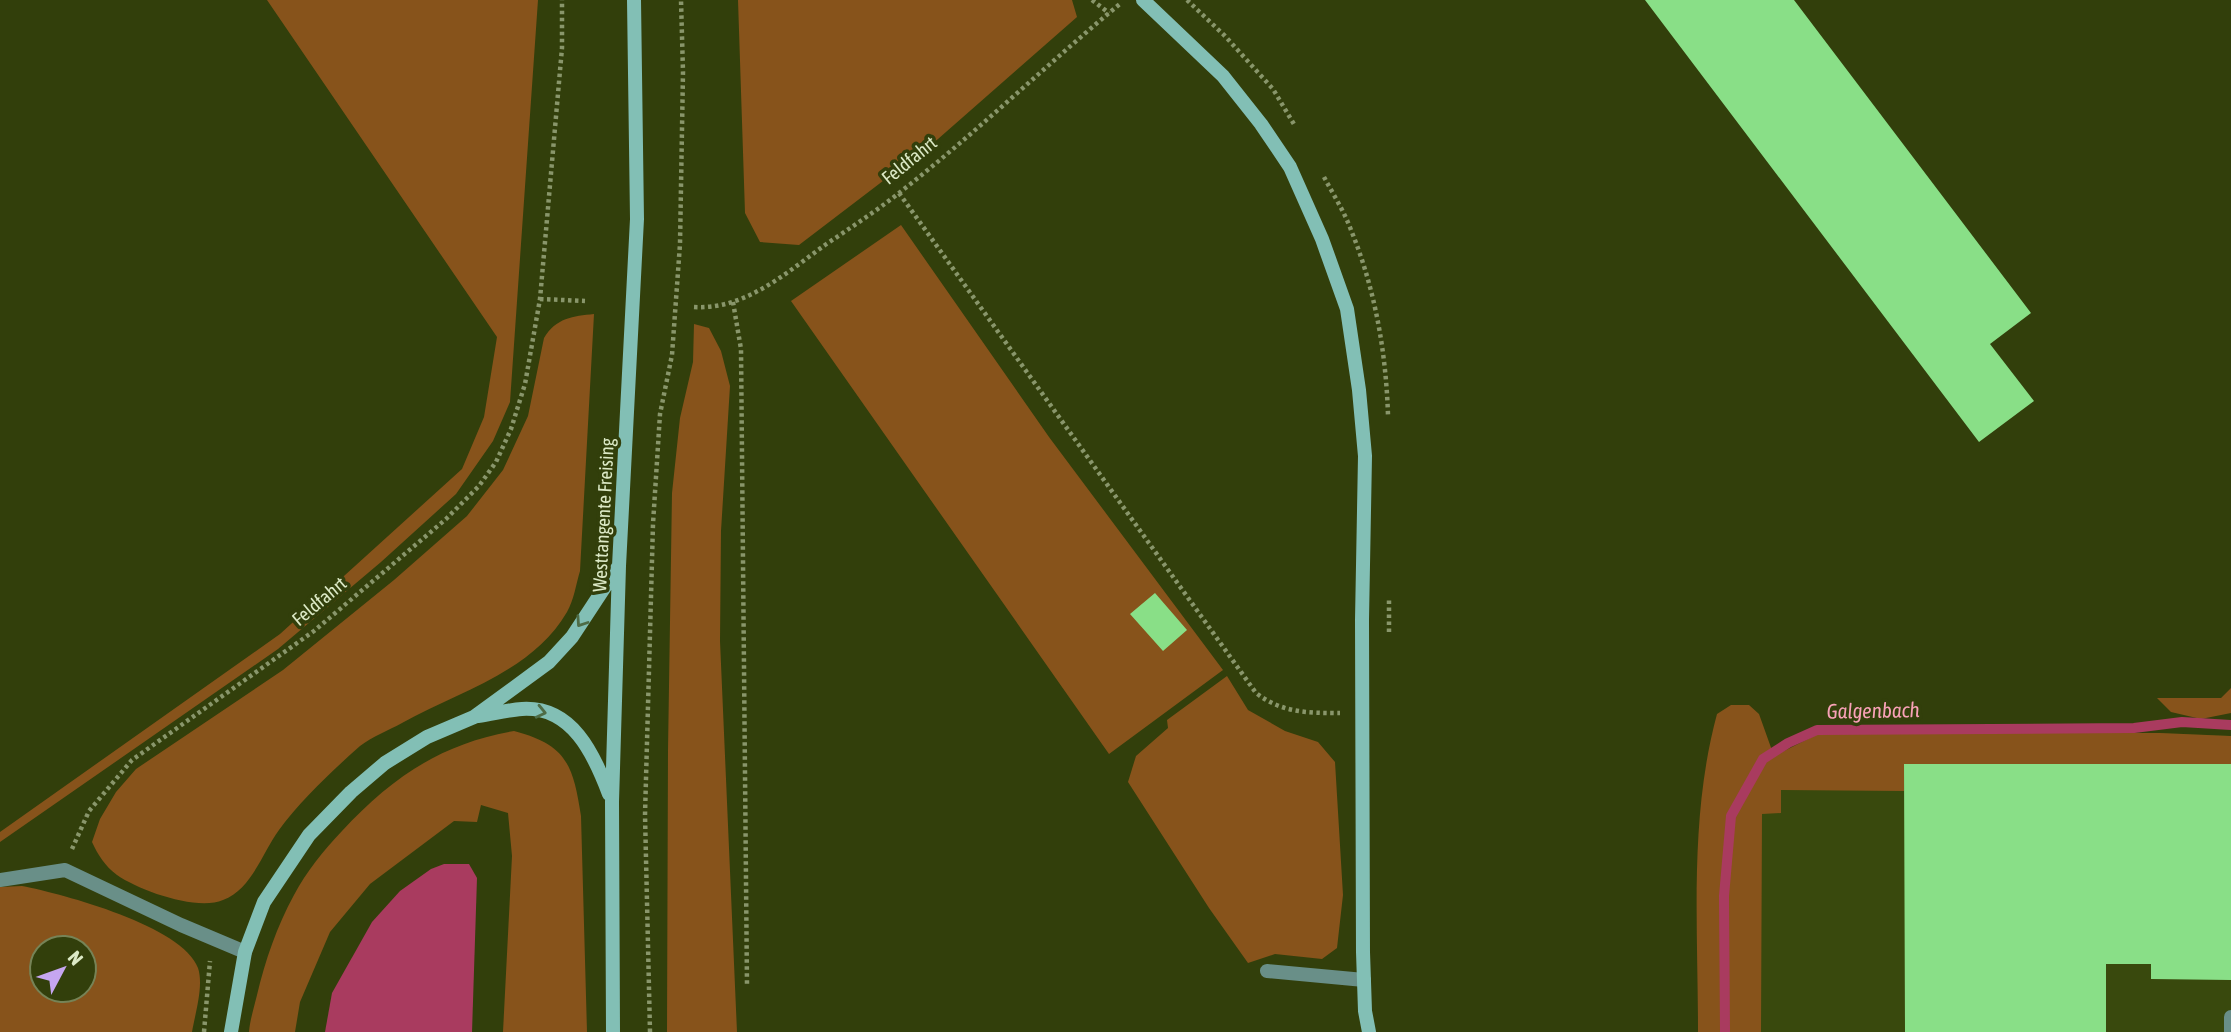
<svg xmlns="http://www.w3.org/2000/svg" width="2231" height="1032" font-family="'Asap Condensed',sans-serif">
	<rect width="100%" height="100%" fill="#323f0b"/>
	<path fill="#39490d" d="M1820,733h340l71,3v296h-496l4,-221z"/>
	<path fill="#87531b" fill-rule="evenodd" d="M267,0h271l-28,402 -17,39 -37,53 -75,68 -103,87 -278,193v-10l280,-198 182,-165 22,-52 13,-80z
		M738,0h334l5,17 -139,122 -139,106 -39,-3 -15,-29z
		M901,225l148,212 174,233 -114,84 -318,-453z
		M594,314l-14,257c-4,13 -6,29 -13,41 -35,60 -107,79 -165,111 -13,7 -30,14 -42,23 -28,25 -59,54 -81,84 -17,23 -27,59 -56,70 -26,11 -83,-9 -106,-25 -12,-9 -19,-20 -25,-33l8,-23 16,-27 20,-23 147,-99 111,-90 73,-64 36,-46 25,-54 16,-78c12,-20 29,-22 50,-24z
		M694,324l15,4 12,23 9,35 -9,145 -1,110 17,391h-70l1,-282 4,-257 8,-75 13,-56z
		M1227,676l21,34 37,21 33,11 17,20 8,133 -6,53 -15,11 -47,-5 -27,9 -39,-55 -81,-126 8,-26 32,-28 -1,-8z
		M2231,688v25l-30,6 -30,-7 -14,-14h64z
		M1731,705h18l10,9 15,42 46,-23h340l71,3v28h-327v27l-123,-1v23l-19,1 -1,218h-63c0,-106 -9,-215 19,-318z
		M514,731c53,14 59,34 67,85l6,216h-84l9,-176 -4,-43 -27,-8 -4,17 -23,-1 -84,63 -40,48 -30,70 -5,30h-46c1,-12 5,-25 8,-37 8,-34 20,-69 37,-100 12,-23 30,-45 48,-64 49,-53 100,-88 172,-100z
		M22,886c41,8 161,40 176,82 6,18 -3,46 -6,64h-192v-145zM42,948h42v42h-42z"/>
	<path fill="#a93b5f" d="M444,864h25l8,14 -5,154h-147l7,-39 40,-71 28,-31 31,-22z"/>
	<g fill="none" stroke-linecap="round" stroke-linejoin="round">
		<path stroke="#a93b5f" stroke-width="10" d="M1725,1032l-1,-136 7,-80 32,-57 25,-16 29,-13 317,-2 48,-6 49,3"/>
	</g>
	<path fill="#89df87" d="M1645,0h149l237,313 -41,31 44,57 -55,41z
		M1155,593l32,37 -24,21 -33,-37z
		M1904,764h327v216l-80,-1v-15h-45v68h-201z"/>
	<g fill="none" stroke-linecap="round" stroke-linejoin="round">
		<path stroke="#89966b" stroke-width="4.5" stroke-dasharray="3.5 3.5" stroke-linecap="butt" d="M1092,0l17,13
			M1187,0l38,36 48,53 22,37
			M1324,177c9,17 20,34 27,53 24,59 35,122 37,185
			M899,193l357,500c26,20 52,20 84,20
			M540,299l45,2
			M733,302l8,47 6,637
			M694,307c51,3 92,-34 131,-62 25,-17 50,-33 74,-52 77,-60 147,-128 222,-190
			M1389,632v-33
			M72,849l17,-38 43,-51 182,-129 132,-112 33,-33 17,-24 15,-33 14,-45 15,-85 22,-251v-48
			M204,1032l6,-71
			M650,1032l-5,-217 8,-291 7,-110 12,-59 8,-111 3,-172 -2,-72"/>
		<path stroke="#698f88" stroke-width="14" d="M0,880l65,-10 116,55 64,27
			M1267,971l97,9
			M2231,1032v-15"/>
		<path stroke="#82bfb5" stroke-width="14" d="M1143,0l80,76 38,48 29,43 32,72 25,70 12,81 6,66 -3,164 1,332 2,59 4,21
			M478,716c15,-2 29,-6 44,-7 50,-3 72,45 87,85
			M231,1032l14,-80 19,-50 45,-67 42,-43 34,-29 42,-26 47,-20 75,-55 23,-25 46,-70
			M613,1032l-1,-230 7,-236 18,-347 -3,-219"/>
	</g>
	<defs><path id="oneway-chevron" d="M-2-3.5L2.5 0L-2 3.5" fill="none" stroke-width="1.6" stroke-linecap="round" stroke-linejoin="round" transform="scale(1.75)"/></defs>
	<g stroke="#4e6c46">
		<use href="#oneway-chevron" transform="translate(581 622) rotate(124)"/>
		<use href="#oneway-chevron" transform="translate(541 712) rotate(13)"/>
	</g>
	<g text-anchor="middle" dominant-baseline="central" stroke-width="7" stroke-linejoin="round" paint-order="stroke">
		<g font-size="19" fill="#dce9c6" stroke="#323f0b">
			<text transform="translate(909 160) rotate(-39)">Feldfahrt</text>
			<text transform="translate(603 515) rotate(-87)">Westtangente Freising</text>
			<text transform="translate(319 601) rotate(-40)">Feldfahrt</text>
		</g>
		<g font-size="21" font-style="italic" fill="#f9a2b8" stroke="#323f0b">
			<text transform="translate(1873 710) rotate(-1)">Galgenbach</text>
		</g>
	</g>
	<g transform="translate(63 969) rotate(49)"><circle r="33" fill="#323f0b" stroke="#768356" stroke-width="2"/>
	<path d="M0-5L12 26L0 18L-12 26Z" fill="#c6a6f0"/>
	<text y="-10" font-size="19" font-weight="bold" text-anchor="middle" fill="#dce9c6">N</text>
	</g>
</svg>
